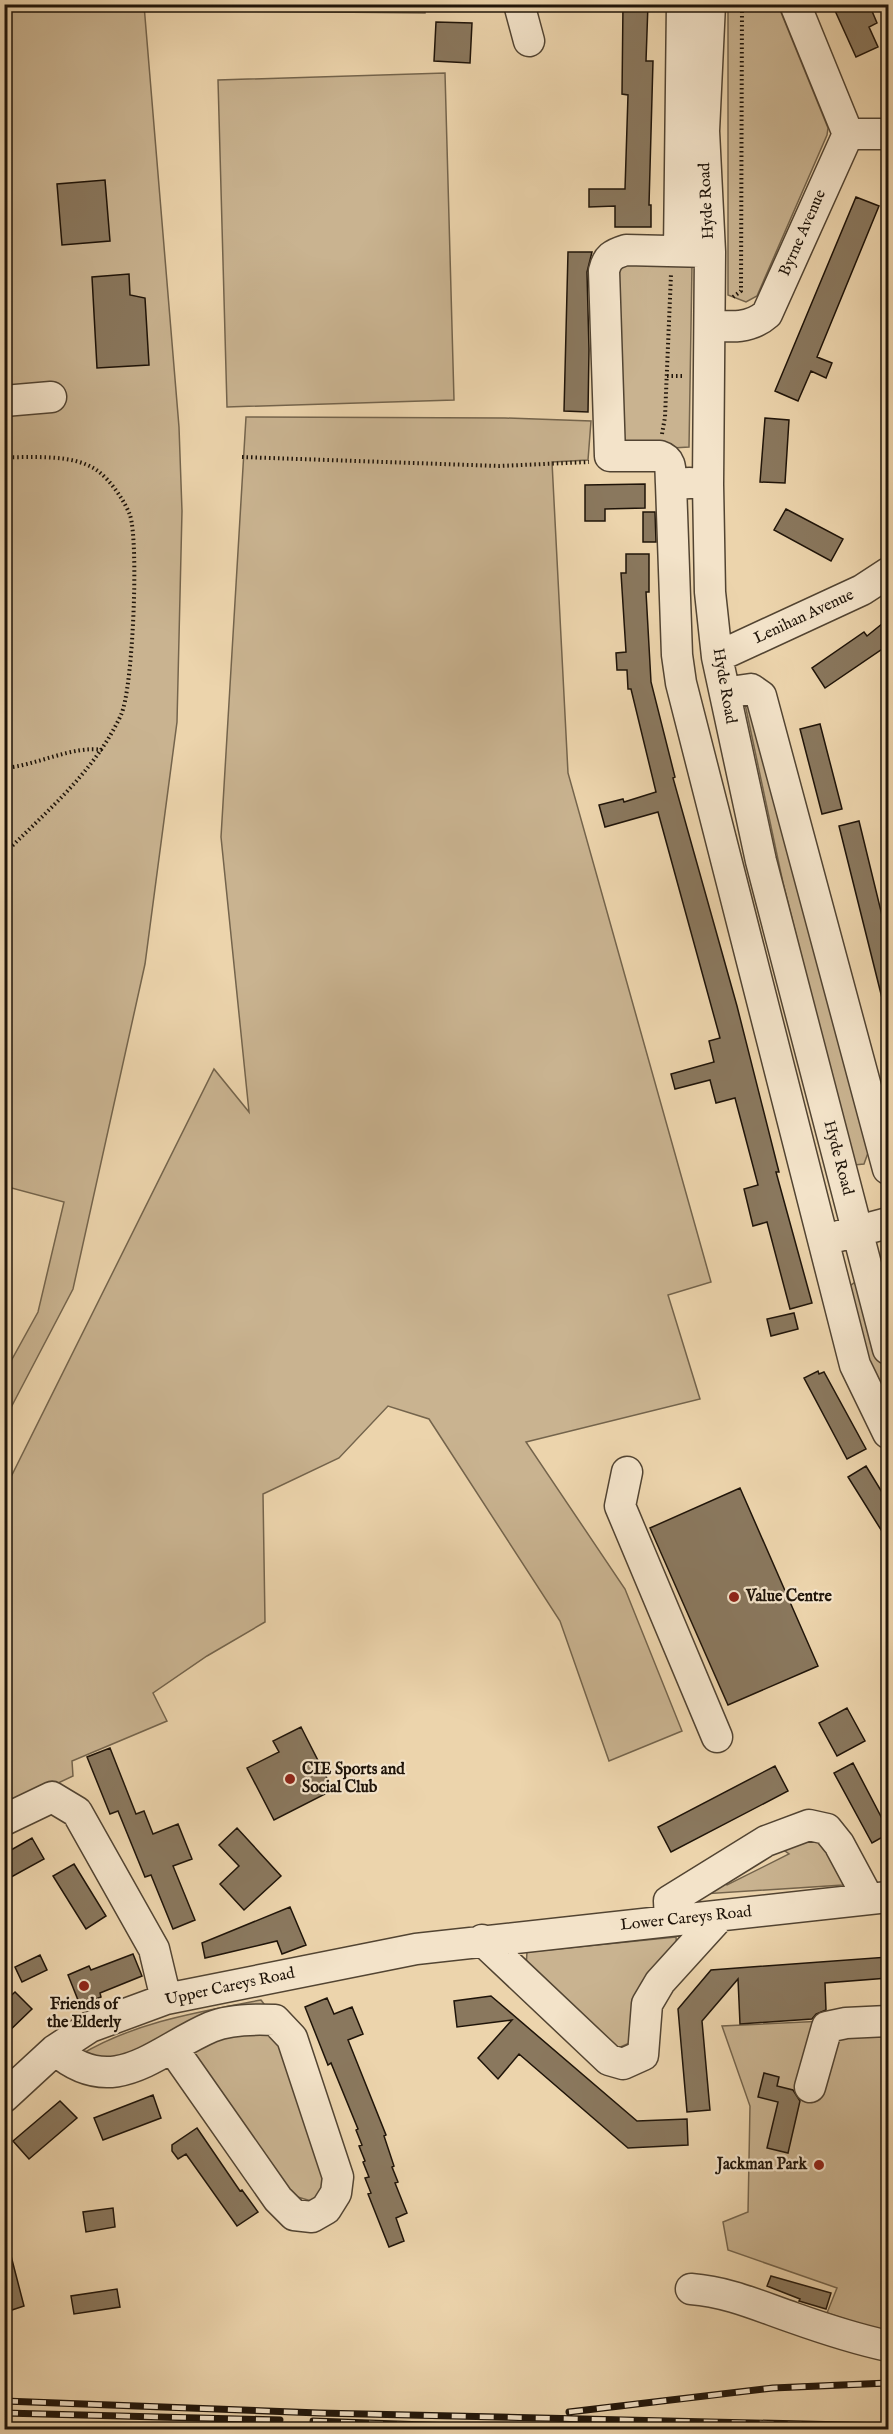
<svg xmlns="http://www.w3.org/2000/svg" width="893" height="2434" font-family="'IM FELL English',serif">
	<rect width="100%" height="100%" fill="#ecd4ac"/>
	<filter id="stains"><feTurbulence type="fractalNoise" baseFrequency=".00333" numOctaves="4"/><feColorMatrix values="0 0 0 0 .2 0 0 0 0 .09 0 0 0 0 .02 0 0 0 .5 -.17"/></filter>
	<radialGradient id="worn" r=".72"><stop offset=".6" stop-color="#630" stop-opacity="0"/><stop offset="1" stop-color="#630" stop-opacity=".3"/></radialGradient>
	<path fill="#c9b390" stroke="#74644c" stroke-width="1.5" d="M4,5h140l35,422 3,84 -5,211 -32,242 -72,325 -68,130v-47l33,-60 26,-110 -60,-16z
		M218,5l207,-1v9l-207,-2z
		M728,5h50l50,123 -1,7 -70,161 -11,6 -18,-7z
		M445,73l9,327 -227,7 -9,-327z
		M623,264l69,1 -3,182 -34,2 -33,-6 -4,-172z
		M246,417l259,1 86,3 -3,39 -36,2 16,311 143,509 -43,13 32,104 -174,43 99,147 57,142 -73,30 -49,-140 -131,-202 -41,-13 -49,52 -76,36 2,128 -58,34 -54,37 14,28 -95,40 1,15 -68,32 -1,-317 210,-422 35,43 -28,-275z
		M750,703l119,447 -5,14 -10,1 -71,-282 -38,-179z
		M854,1283l7,4 27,84v46l-44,-127z
		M808,1829l37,43 -2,13 -140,9 8,-19 16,10 62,-31 -15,-11z
		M676,1937l1,12 -43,92 -18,8 -90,-81 1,-16z
		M261,2000l6,8 -137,50 -27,4 -23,-7c55,-33 118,-43 181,-55z
		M888,2018v315l-61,-20 10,-25 -109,-38 -5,-28 25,-10 2,-106 -28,-80z
		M276,2031l49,147 -1,12 -13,11 -20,-6 -100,-140c15,-25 59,-21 85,-24z"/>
	<path fill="#8a785e" stroke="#1f1409" stroke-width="1.5" d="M623,4h25l-2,57h7l-4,144h2v22h-36v-21l-26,1v-18h36l3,-94 -6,-1z
		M832,4h37l8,19 -8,4 9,20 -22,10z
		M436,22l36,1 -2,40 -36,-2z
		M105,180l5,61 -48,4 -5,-61z
		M856,197l23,9 -62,151 15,6 -6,15 -15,-7 -13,30 -23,-10z
		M568,252h24l-5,20 2,78 -1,62 -24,-1z
		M129,274l1,21 15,3 4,67 -52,3 -5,-91z
		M765,418l24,2 -4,63 -25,-1z
		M645,484v24l-40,1v12h-20v-36z
		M786,509l57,30 -12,22 -57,-31z
		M643,512h12l1,30h-13z
		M626,554h23v38h-3l5,90 24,95 -2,1 64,228 42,166h-3l36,131 -22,6 -23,-87 -14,4 -9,-37 14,-4 -23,-87 -19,5 -6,-23 -35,9 -4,-15 43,-12 -5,-21 11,-3 -62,-226 -53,15 -6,-22 24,-6 1,3 32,-10 -25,-103h-3l-1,-19h-10l-1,-17 10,-1 -5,-79h5z
		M888,619v26l-63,43 -13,-20 52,-36 3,4z
		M820,724l22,85 -20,5 -22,-85z
		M859,821l29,119v61l-5,1 -44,-176z
		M794,1313l4,16 -27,7 -4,-17z
		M818,1371l1,3 5,-2 42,77 -19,10 -43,-81z
		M866,1466l22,36v39l-40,-64z
		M740,1488l78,178 -90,39 -78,-177z
		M847,1708l18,33 -28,15 -18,-33z
		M301,1727l32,63 -59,30 -27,-52 32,-16 -6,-11z
		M110,1748l26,66 8,-3 9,23 25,-10 14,35 -19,7 22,54 -22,9 -22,-54 -6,2 -27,-66 -8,3 -23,-57z
		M853,1763l35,67v4l-16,9 -38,-70z
		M775,1766l13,25 -117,61 -13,-25z
		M237,1828l44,48 -37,34 -24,-26 19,-18 -20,-21z
		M32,1838l12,21 -40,22v-27z
		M74,1864l32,52 -20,13 -33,-53z
		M290,1907l16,38 -24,9 -5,-13 -72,17 -3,-15z
		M133,1954l9,22 -42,17 1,4 -21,8 -12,-30 21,-9 2,4z
		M40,1955l7,15 -25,12 -7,-15z
		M888,1957v21l-63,5 1,27 -10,4 -4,5 -72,5 -2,-45 -36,42 8,89 -23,2 -9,-103 33,-39z
		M15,1992l17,17 -28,27v-34z
		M491,1996l146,125 50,-2 1,26 -60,3 -109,-94 -21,25 -20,-21 34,-38 -55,7 -3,-26z
		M327,1998l7,16 18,-7 11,27 -15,6 38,95 -2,1 10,30 -2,1 6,15 -3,1 12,30 -11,5 8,23 -15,6 -21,-53 3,-1 -6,-15 4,-1 -6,-15 2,-1 -6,-15 3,-1 -6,-15 2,-1 -27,-66 -3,2 -23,-58z
		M764,2073l15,4 -2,9 16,4 7,11 -12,52 -21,-5 11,-46 -20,-5z
		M153,2095l8,23 -58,22 -9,-22z
		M60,2101l17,17 -48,41 -16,-18z
		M197,2128l43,63 2,-1 16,22 -21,14 -51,-72 -8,5 -6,-8v-6z
		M113,2208l2,19 -29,5 -3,-20z
		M10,2252l14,54 -15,5 -5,-16v-42z
		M771,2276l60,17 -5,16 -27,-8 1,-2 -33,-13z
		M117,2289l3,18 -46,7 -3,-18z"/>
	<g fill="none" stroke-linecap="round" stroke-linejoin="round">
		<g stroke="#524432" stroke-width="33">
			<path id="minor" d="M519,4l10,37
				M710,4l-6,127 6,121 -2,232 2,108 7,65 44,204 127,488
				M795,4l53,130
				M679,251l3,-247
				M710,325c21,2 40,4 57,-11l81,-180h40
				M4,401l47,-4
				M690,483l-19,1c-1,-12 2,-24 -11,-28h-50l-6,-185c3,-14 9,-17 22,-21l84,2
				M671,484l6,171 4,28 174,682 33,68
				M717,657l145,-67 26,-17
				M737,691l14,-2 10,7 127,473
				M839,1236l49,-13
				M627,1472l-7,34 97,231
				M4,1820l48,-23 25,15 77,137 12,50
				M670,1920l-1,-19 97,-60 43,-16 18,4 12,15 29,54
				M482,1940l127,120 14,4 20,-9 4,-51 13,-22 59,-65
				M55,2050c59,51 100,1 156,-23 19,-8 43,-8 64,-7l17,18 46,139 -2,16 -10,16 -14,8 -18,-2 -16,-16 -105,-150
				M810,2087l17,-60 19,-4 42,-2
				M4,2097l51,-47 35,-23 76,-28 250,-50 472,-52
				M691,2289c38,3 68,17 103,29 31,11 62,21 94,28"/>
		</g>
		<path stroke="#1f1409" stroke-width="4" stroke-dasharray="1.5 3" stroke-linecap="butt" d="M733,297l8,-6 1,-287
			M667,376h17
			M662,434l3,-17 6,-143
			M4,457c30,1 69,-4 94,14 13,10 26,29 32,44 9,28 3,174 -9,200 -26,56 -74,96 -117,139
			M242,457l257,9 90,-4
			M4,768c31,-2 70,-23 98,-18"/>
		<use href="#minor" stroke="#f3e3c9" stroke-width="30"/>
		<g stroke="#1f1409" stroke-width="7">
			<path id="rail" d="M4,2401l315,12 569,13
				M569,2412l204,-24 115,-5
				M4,2413l276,7
				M313,2421l252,9"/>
		</g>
		<use href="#rail" stroke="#f3e3c9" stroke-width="4.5" stroke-dasharray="14" stroke-linecap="butt"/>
	</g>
	<g fill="#8f2418" stroke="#f3e3c9" stroke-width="2">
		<circle cx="734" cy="1597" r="6"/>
		<circle cx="290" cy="1779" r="6"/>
		<circle cx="84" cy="1986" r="6"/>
		<circle cx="819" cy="2165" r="6"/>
	</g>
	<g text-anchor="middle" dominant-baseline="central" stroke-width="4.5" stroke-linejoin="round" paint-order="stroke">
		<g font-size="16" fill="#1f1409" stroke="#f3e3c9">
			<text transform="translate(707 201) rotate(-93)">Hyde Road</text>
			<text transform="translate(803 233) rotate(-66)">Byrne Avenue</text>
			<text transform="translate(804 617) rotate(-25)">Lenihan Avenue</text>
			<text transform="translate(724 686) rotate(80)">Hyde Road</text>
			<text transform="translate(838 1158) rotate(75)">Hyde Road</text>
			<text transform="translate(686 1919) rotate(-6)">Lower Careys Road</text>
			<text transform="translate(230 1987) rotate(-12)">Upper Careys Road</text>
		</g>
		<g font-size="16" font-weight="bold" fill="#1f1409" stroke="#f3e3c9" text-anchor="start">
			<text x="746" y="1597">Value Centre</text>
			<text x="302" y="1770">CIE Sports and<tspan x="302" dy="18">Social Club</tspan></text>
			<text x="84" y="2005" text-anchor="middle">Friends of<tspan x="84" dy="18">the Elderly</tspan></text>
			<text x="807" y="2165" text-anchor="end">Jackman Park</text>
		</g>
	</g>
	<rect width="893" height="2434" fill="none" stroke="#ecd4ac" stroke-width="24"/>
	<rect x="6" y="6" width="881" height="2422" fill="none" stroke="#1f1409" stroke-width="3"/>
	<rect x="12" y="12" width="869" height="2410" fill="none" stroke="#1f1409" stroke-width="1.5"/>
	<rect width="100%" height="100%" filter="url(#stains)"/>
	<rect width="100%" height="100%" fill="url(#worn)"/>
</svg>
